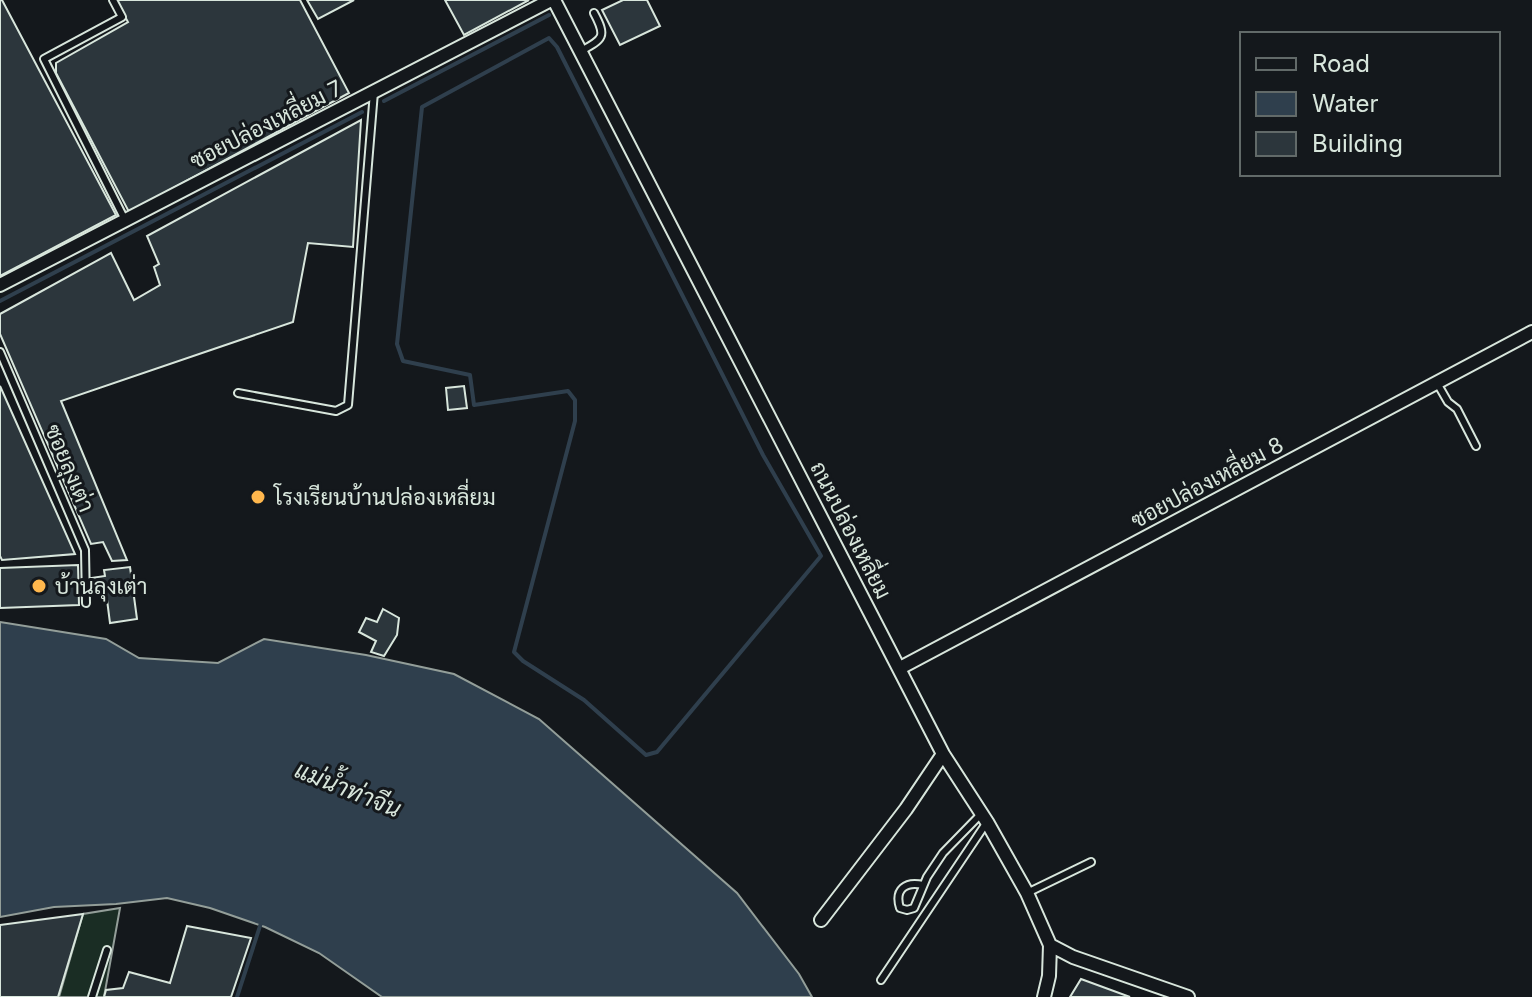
<svg xmlns="http://www.w3.org/2000/svg" width="1532" height="997" font-family="Inter,Sarabun,sans-serif">
	<rect width="100%" height="100%" fill="#14181c"/>
	<path fill="#1a2d24" stroke="#939e99" stroke-width="2" d="M120,908l-16,89h-45l24,-83z"/>
	<path fill="#2f3f4d" stroke="#939e99" stroke-width="2" d="M0,622l106,17 33,19 79,5 46,-24 102,16 88,19 85,45 198,174 62,81 13,23h-430l-63,-44 -54,-26 -55,-19 -43,-10 -51,6 -62,3 -54,10z"/>
	<g fill="none" stroke-linecap="round" stroke-linejoin="round">
		<path stroke="#2f3f4d" stroke-width="4" d="M549,38l8,9 206,408 58,101 -164,196 -11,3 -62,-55 -61,-39 -9,-9 61,-231v-21l-7,-9 -94,14 -4,-30 -67,-14 -6,-17 25,-237z
			M384,101l165,-86
			M0,301l362,-189
			M237,997l24,-74"/>
	</g>
	<path fill="#2c363c" stroke="#d8e6dc" stroke-width="2" d="M0,0h2l114,215 -116,61z
		M116,0h184l49,93 -220,119 -73,-139v-10l72,-41z
		M307,0h47l-36,19z
		M445,0h84l-65,35z
		M623,0h24l13,26 -40,19 -18,-35z
		M361,120l-8,127 -45,-4 -15,79 -232,79 66,159 -15,1 -9,-19 -12,2 -91,-210v-20l111,-61 23,47 26,-15 -6,-18 5,-3 -12,-28z
		M0,386l75,168 -73,6 -2,-4z
		M464,386l3,22 -19,2 -2,-22z
		M78,565l1,40 -79,3v-40z
		M130,567l7,52 -27,4 -4,-31 -13,2 -2,-16 14,-2 -1,-6z
		M383,609l16,9 -2,17 -13,21 -13,-4 5,-11 -17,-9 7,-14 11,4z
		M83,914l-25,83h-58v-72z
		M187,926l64,12 -20,59h-127l2,-7 17,-2 6,-16 41,11z
		M1081,979l49,18h-60z"/>
	<g fill="none" stroke-linecap="round" stroke-linejoin="round">
		<g stroke="#d8e6dc" stroke-width="10">
			<path id="lane" d="M113,0l9,17 -78,42 81,161
				M581,51c22,-12 26,-14 13,-38
				M0,352l85,198 1,53
				M1437,383l11,19 9,7 19,37
				M238,393l98,18 12,-6 26,-313
				M923,885c-17,-4 -29,4 -23,23l7,2 7,-2 13,-31 16,-24 39,-40
				M1027,893l64,-31
				M881,980l106,-158
				M92,997l15,-47"/>
		</g>
		<g stroke="#d8e6dc" stroke-width="16">
			<path id="street" d="M554,0l389,754 44,68 40,71 23,52 23,12 115,40
				M0,285l551,-285
				M900,668l632,-336
				M821,920l85,-111 37,-55
				M1044,997l5,-21 1,-31"/>
		</g>
		<use href="#lane" stroke="#14181c" stroke-width="6"/>
		<use href="#street" stroke="#14181c" stroke-width="12"/>
	</g>
	<g fill="#ffb74d" stroke="#14181c" stroke-width="3">
		<circle cx="258" cy="497" r="8"/>
		<circle cx="39" cy="586" r="8"/>
	</g>
	<g text-anchor="middle" dominant-baseline="central" stroke-width="6" stroke-linejoin="round" paint-order="stroke">
		<g font-size="22" fill="#d8e6dc" stroke="#14181c">
			<text transform="translate(266 124) rotate(-27)">ซอยปล่องเหลี่ยม 7</text>
			<text transform="translate(70 468) rotate(67)">ซอยลุงเต่า</text>
			<text transform="translate(1207 482) rotate(-28)">ซอยปล่องเหลี่ยม 8</text>
			<text transform="translate(851 530) rotate(63)">ถนนปล่องเหลี่ยม</text>
		</g>
		<g font-size="22" fill="#d8e6dc" stroke="#14181c" text-anchor="start">
			<text x="274" y="497">โรงเรียนบ้านปล่องเหลี่ยม</text>
			<text x="55" y="586">บ้านลุงเต่า</text>
		</g>
		<g font-size="24" font-style="italic" fill="#d8e6dc" stroke="#14181c">
			<text transform="translate(348 789) rotate(22)">แม่น้ำท่าจีน</text>
		</g>
	</g>
	<rect x="1240" y="32" width="260" height="144" fill="#14181c" stroke="#626a69" stroke-width="2"/>
	<rect x="1256" y="58" width="40" height="12" fill="#14181c" stroke="#626a69" stroke-width="2"/>
	<text x="1312" y="72" font-size="24" fill="#d8e6dc">Road</text>
	<rect x="1256" y="92" width="40" height="24" fill="#2f3f4d" stroke="#626a69" stroke-width="2"/>
	<text x="1312" y="112" font-size="24" fill="#d8e6dc">Water</text>
	<rect x="1256" y="132" width="40" height="24" fill="#2c363c" stroke="#626a69" stroke-width="2"/>
	<text x="1312" y="152" font-size="24" fill="#d8e6dc">Building</text>
</svg>
